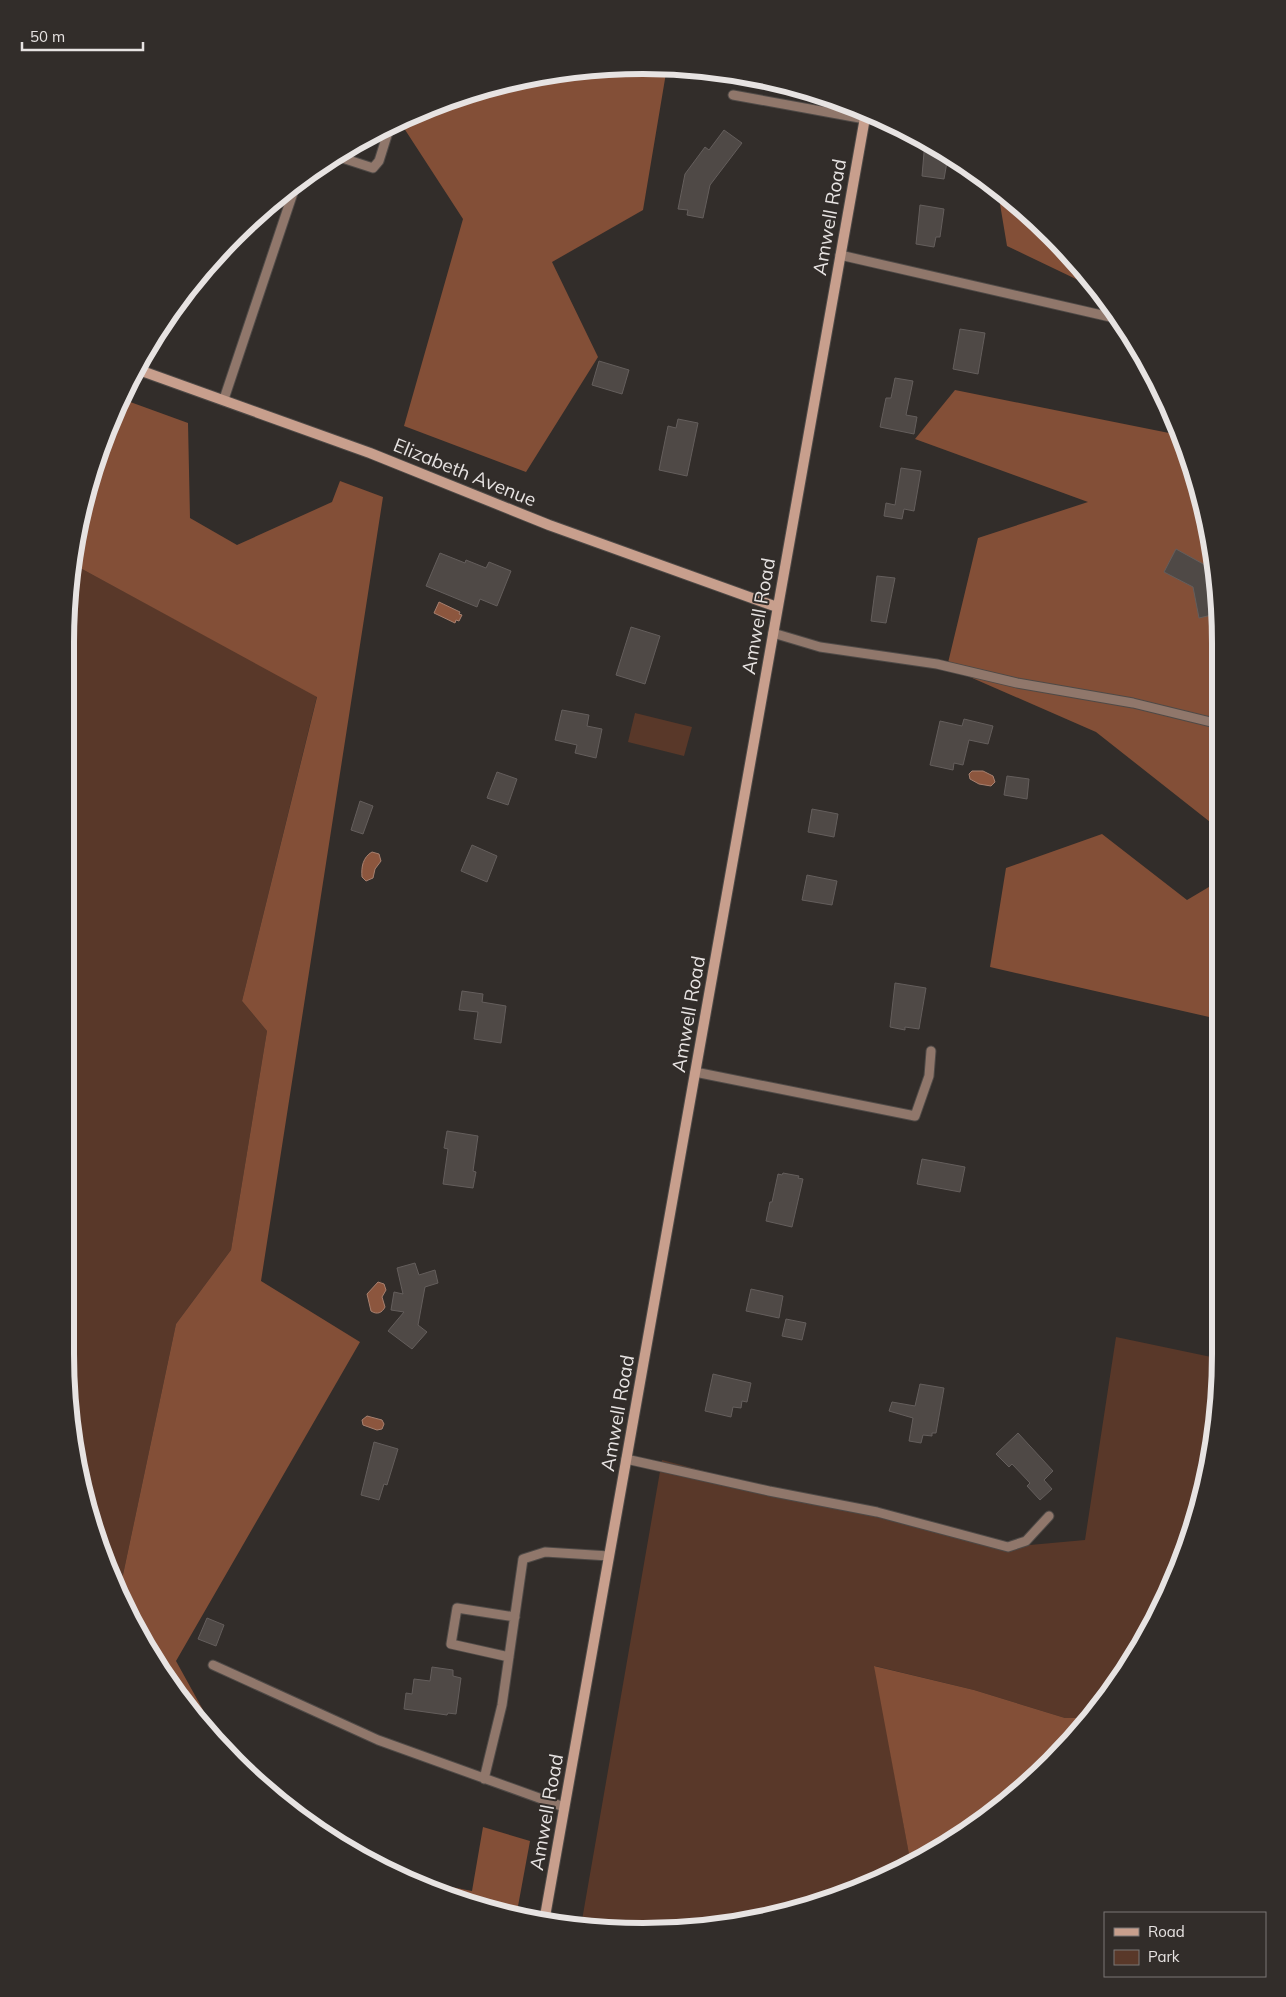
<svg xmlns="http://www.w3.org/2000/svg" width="1286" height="1997" font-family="Mulish,sans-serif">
	<rect width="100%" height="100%" fill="#322d2a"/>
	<path fill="#593829" d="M71,563l246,133 -75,305 25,30 -36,219 -55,74 -56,265 -24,-49 -26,-110z
		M635,713l57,14 -8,29 -56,-14z
		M1116,1337l100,21v71l-39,146 -76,131 -10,12h-26l-91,-28 -99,-24 36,199 -13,8 -105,39 -150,20 -62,-6 81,-466 286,76 60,11 77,-7z"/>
	<path fill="#834f37" d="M667,67l-24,143 -91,52 46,95 -72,115 -122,-46 59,-207 -63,-97 57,-26 111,-26z
		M997,186l104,105 -94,-45z
		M955,390l224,45 22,58 19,112 -1,224 -123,-97 -149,-65 31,-129 110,-36 -173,-63z
		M122,399l66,24 2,95 47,27 95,-43 8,-21 43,16 -122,784 99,61 -184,319 53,96 -66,-82 -43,-86 56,-265 55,-74 36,-219 -25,-30 75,-304 -246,-134 38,-141z
		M1102,834l85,66 32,-19 -1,138 -228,-52 16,-99z
		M874,1666l100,24 91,28h26l-39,45 -88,71 -53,31z
		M483,1827l47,14 -14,76 -59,-16 -62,-25 77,15z"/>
	<path fill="#8c563e" stroke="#a7806f" d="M439,602l21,10 -1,2 3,1 -3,6 -3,-1 -1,3 -21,-10z
		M972,771h11l10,5 2,6 -4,4 -12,-2 -9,-5 -1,-5z
		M372,852l7,2 2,7 -6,8 -2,9 -7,3 -4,-4c-1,-10 1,-20 10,-25z
		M378,1282l6,2 2,6 -4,7 3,10c-3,6 -8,8 -14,4l-4,-17z
		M367,1416l15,4 2,4 -2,5 -5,1 -14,-5 -1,-5z"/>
	<path fill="#4f4946" stroke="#645e5c" d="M724,130l18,13 -32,42 -7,33 -16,-3 1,-5 -10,-1 7,-35 20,-27 4,3z
		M925,141l20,13 -1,8h3l-3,17 -22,-3z
		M920,205l24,4 -4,28h-4l-2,10 -18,-3z
		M960,329l25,4 -7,41 -25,-5z
		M599,361l30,9 -7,24 -30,-9z
		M895,378l18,3 -7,34 11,2 -3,17 -34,-7 6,-29h5z
		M678,419l20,4 -11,53 -28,-6 9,-44 8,2z
		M901,468l20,3 -7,40 -10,-2 -2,10 -18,-3 2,-13 9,2z
		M1176,549l38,21 -4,10 4,17 4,-1 2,17 -21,5 -6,-31 -29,-15z
		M440,553l25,10 1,-3 20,8 3,-6 22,9 -14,35 -17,-7 -3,8 -51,-21z
		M877,576l18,2 -9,45 -15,-2z
		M631,627l29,9 -15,48 -29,-9z
		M562,710l27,5 -2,11 15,3 -6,29 -21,-5 2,-8 -22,-5z
		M964,719l29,7 -5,18 -19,-4 -6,25 -9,-2 -1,7 -23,-5 10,-44 22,5z
		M497,772l20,7 -9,26 -21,-7z
		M1007,776l22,3 -2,20 -23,-4z
		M360,801l13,5 -10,28 -12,-4z
		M812,809l26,5 -4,23 -26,-5z
		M472,845l25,11 -10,26 -26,-11z
		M807,875l30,6 -5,24 -30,-5z
		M895,983l31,5 -7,41 -14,-2v3l-15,-3z
		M462,991l21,3 -1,8 24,4 -5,37 -27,-4 4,-27 -19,-2z
		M447,1131l31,5 -5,35 3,1 -3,16 -30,-4 5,-35 -4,-1z
		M922,1159l43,8 -5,25 -43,-8z
		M783,1173l16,3 -1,2 5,1 -11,48 -26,-6 4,-19h2l6,-28 4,1z
		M415,1263l4,12 16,-5 3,13 -13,4 -7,38 9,7 -15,17 -24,-18 16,-19 -13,-2 3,-18 9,2 -6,-26z
		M751,1289l32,7 -4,22 -33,-7z
		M786,1319l20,4 -4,17 -20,-4z
		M713,1374l38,9 -4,19 -5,-1 -1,7 -8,-1 -2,10 -26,-6z
		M920,1384l24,4 -8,45h-4v3l-9,-1 -2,8 -12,-2 4,-23 -24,-7 3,-9 23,4z
		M1018,1433l35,38 -9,9 8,9 -12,11 -13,-14 3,-3 -18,-19 -3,3 -13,-13z
		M374,1442l24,7 -11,36 -3,-1 -5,16 -18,-5z
		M207,1618l17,7 -8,21 -18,-7z
		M432,1667l21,3v6l8,2 -5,36 -8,-1 -1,2 -43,-6 2,-16 6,1 2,-15 16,2z"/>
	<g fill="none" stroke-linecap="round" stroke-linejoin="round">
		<g stroke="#4f4a47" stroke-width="11">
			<path id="lane" d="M733,95l132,24
				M336,156l37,12 6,-7 11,-35
				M840,255l279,64
				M224,399l72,-215
				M773,633l47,14 117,17 80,19 116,20 86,21
				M695,1072l220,44 14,-40 2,-25
				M626,1459l143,32 108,21 131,35 18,-6 23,-25
				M509,1657l-58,-13 6,-36 58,9
				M213,1665l165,75 186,67
				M484,1779l18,-74 21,-146 22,-7 64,4"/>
		</g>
		<g stroke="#4f4a47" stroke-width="12">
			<path id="secondary" d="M139,370l231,83 179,72 228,82
				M544,1922l322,-1810"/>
		</g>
		<use href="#lane" stroke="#90776b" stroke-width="9"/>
		<use href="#secondary" stroke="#c89f8d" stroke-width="10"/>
	</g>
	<g text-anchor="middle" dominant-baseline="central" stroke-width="4" stroke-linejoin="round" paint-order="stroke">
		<g font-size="19" fill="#e7e3e2" stroke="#322d2a">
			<text transform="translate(829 217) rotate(-80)">Amwell Road</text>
			<text transform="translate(465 472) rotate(22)">Elizabeth Avenue</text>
			<text transform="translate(758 616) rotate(-80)">Amwell Road</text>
			<text transform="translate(688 1014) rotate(-80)">Amwell Road</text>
			<text transform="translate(617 1413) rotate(-80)">Amwell Road</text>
			<text transform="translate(546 1812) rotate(-80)">Amwell Road</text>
		</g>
	</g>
	<path d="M0 0H1286V1997H0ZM643 74H643A569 569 0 0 1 1212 643V1354A569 569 0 0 1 643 1923H643A569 569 0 0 1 74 1354V643A569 569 0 0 1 643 74Z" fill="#322d2a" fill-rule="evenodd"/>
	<path fill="none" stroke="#e7e3e2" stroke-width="6" d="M643 74H643A569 569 0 0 1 1212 643V1354A569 569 0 0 1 643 1923H643A569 569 0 0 1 74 1354V643A569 569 0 0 1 643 74Z"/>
	<rect x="1104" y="1912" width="162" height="65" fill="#322d2a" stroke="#7a7674"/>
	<rect x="1114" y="1928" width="25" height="8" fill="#c89f8d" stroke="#7a7674"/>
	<text x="1148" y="1937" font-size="15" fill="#e7e3e2">Road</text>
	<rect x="1114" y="1950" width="25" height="15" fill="#593829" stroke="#7a7674"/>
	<text x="1148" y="1962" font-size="15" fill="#e7e3e2">Park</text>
	<path d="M22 42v8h121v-8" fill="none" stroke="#e7e3e2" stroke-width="2.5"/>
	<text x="30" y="42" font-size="15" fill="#e7e3e2" stroke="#322d2a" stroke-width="4" paint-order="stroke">50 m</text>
</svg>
